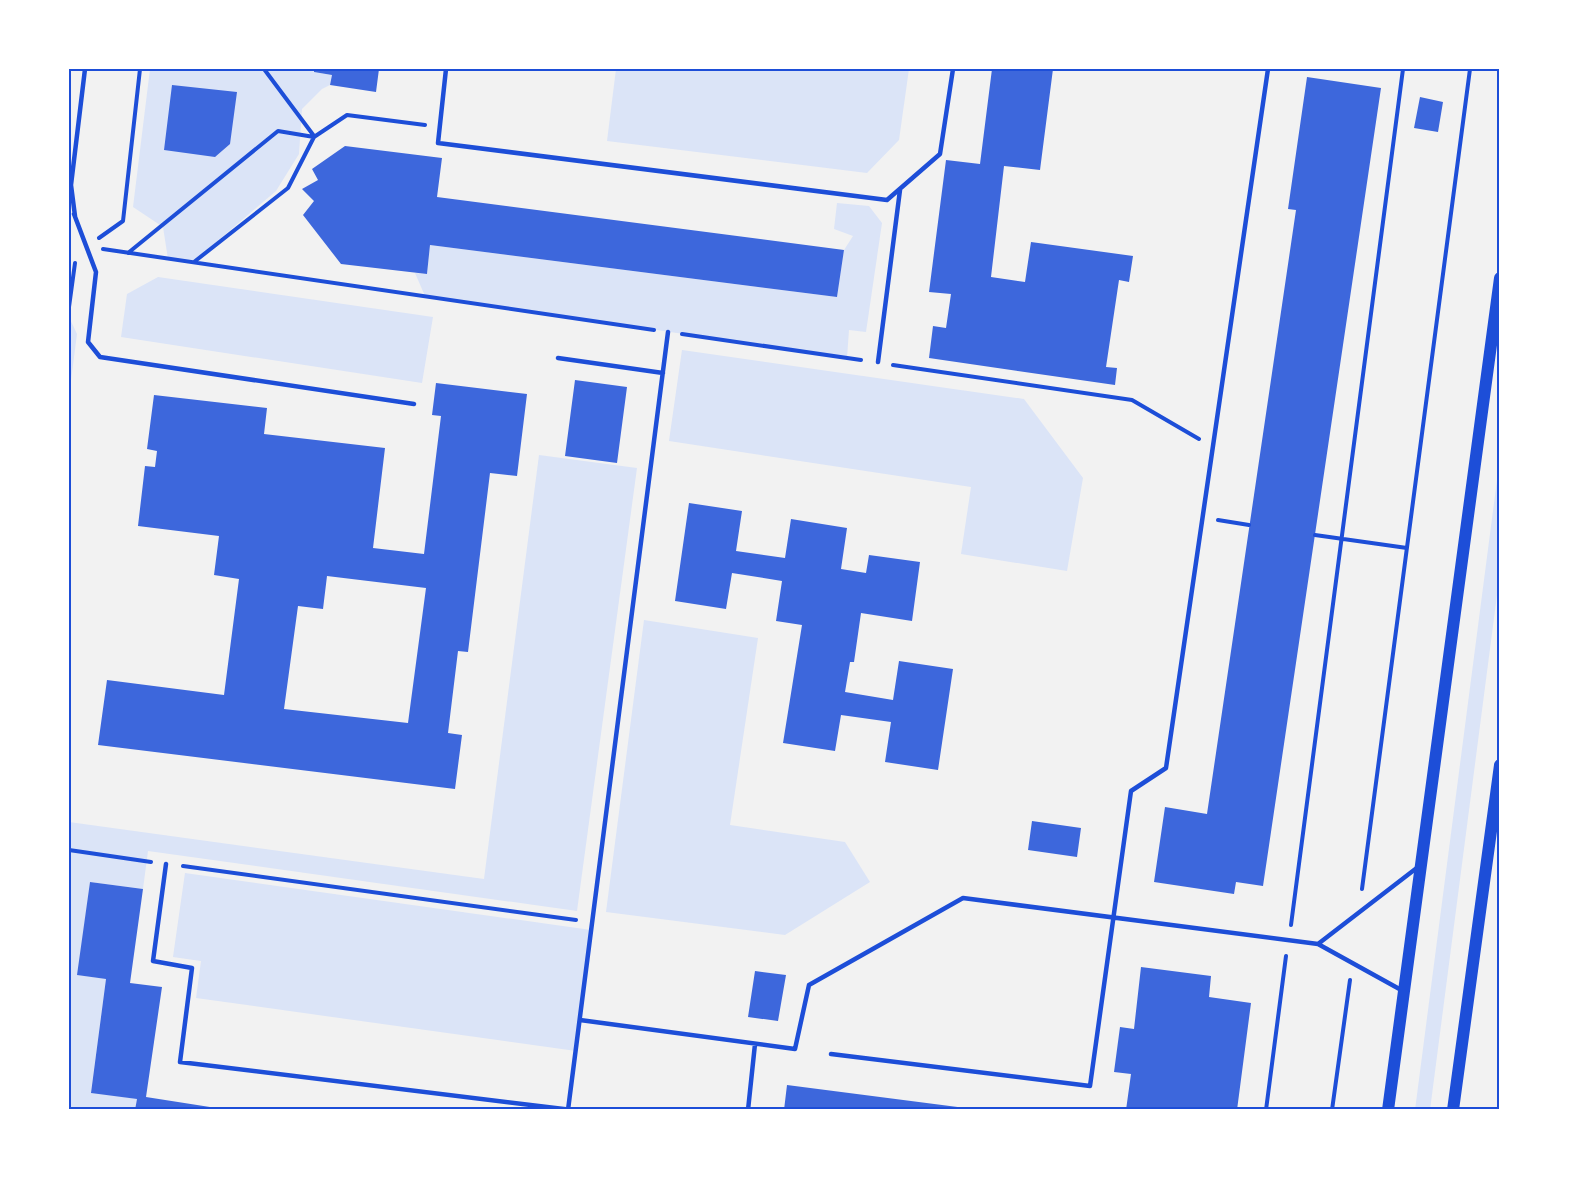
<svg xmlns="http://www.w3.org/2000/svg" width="1569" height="1179" font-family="'Open Sans',sans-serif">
	<rect width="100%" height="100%" fill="#f2f2f2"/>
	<path fill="#dbe4f7" d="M150,69h164v3l18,3 -2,10 -8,4 -20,20 -3,45 -23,37 -83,71 -25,-3 -5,-32 -30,-20z
		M616,69h293l-10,71 -32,33 -260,-32z
		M837,203l32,3 13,17 -16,109 -17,-2 -2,28 -422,-62 -10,-23 12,1 3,-29 407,52 7,-47 9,-14 -19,-7z
		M158,277l275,40 -11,66 -301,-46 6,-43z
		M69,317l8,17 -8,62z
		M682,350l342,49 59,79 -16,93 -106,-17 10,-67 -302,-46z
		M539,455l98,13 -60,443 -429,-60 -5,38 -53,-7 -12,93 28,4 -15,113 46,7 -2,11h-66v-288l415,57z
		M1500,457v115l-70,538h-15z
		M644,620l114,18 -28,187 115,17 25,40 -85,53 -179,-23z
		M185,873l406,57 -15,121 -380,-53 5,-37 -28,-4z"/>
	<path fill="#3d67dc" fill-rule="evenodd" d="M314,69h65l-3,23 -46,-7 2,-10 -18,-3z
		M992,69h61l-13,101 -36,-4 -13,111 34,5 6,-40 102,14 -4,26 -10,-2 -13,87 11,1 -2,17 -186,-27 4,-32 13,2 5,-34 -22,-2 17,-132 34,4z
		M1307,77l74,11 -118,798 -27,-4 -2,12 -80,-12 11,-75 42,7 89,-604 -8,-1z
		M172,85l65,7 -7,52 -15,13 -51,-7z
		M1420,97l23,5 -5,30 -24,-4z
		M345,146l97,12 -5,39 407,53 -7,47 -407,-52 -3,29 -86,-10 -38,-49 11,-14 -12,-12 16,-9 -6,-11z
		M575,380l52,7 -10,76 -52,-7z
		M436,383l91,11 -10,82 -27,-3 -22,179 -10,-1 -10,82 14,2 -7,54 -357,-44 9,-65 117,15 15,-116 -25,-4 5,-39 -81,-10 7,-60 10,1 2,-16 -10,-2 7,-54 113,13 -3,26 121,14 -12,100 51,6 17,-138 -9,-1zM327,576l99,12 -18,135 -124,-14 14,-103 25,3z
		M689,503l53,8 -6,40 49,7 6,-39 56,9 -6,41 25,4 3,-18 51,7 -8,59 -51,-8 -7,49h-4l-5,30 48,8 6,-39 54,8 -15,101 -53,-8 6,-40 -50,-7 -6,36 -52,-8 19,-118 -26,-4 6,-40 -50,-8 -6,36 -51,-8z
		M1032,821l49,7 -4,29 -49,-7z
		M90,882l53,7 -13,94 32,4 -16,110 83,13h-94l2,-11 -46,-6 15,-114 -29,-4z
		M1141,967l70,9 -2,21 42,6 -14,107h-111l5,-36 -17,-2 6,-45 14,2z
		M755,971l31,4 -8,46 -30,-4z
		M787,1085l186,24v1h-189z"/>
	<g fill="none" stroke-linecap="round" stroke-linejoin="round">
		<path stroke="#1d4ed8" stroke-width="4" d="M264,69l50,67
			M99,238l24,-17 17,-152
			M103,249l551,81
			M128,253l150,-122 36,6
			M194,262l94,-74 26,-51 33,-22 78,10
			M69,307l6,-44
			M682,334l179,26
			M893,365l239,35 67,39
			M1218,520l31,5
			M1315,535l92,13
			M69,850l82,12
			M183,866l393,54
			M1362,889l108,-820
			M1291,925l112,-856
			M1266,1110l20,-154
			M1332,1110l18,-130"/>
		<path stroke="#1d4ed8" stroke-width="4.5" d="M446,69l-8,74 449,57 53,-46 13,-85
			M74,214l22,58 -8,70 12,15 314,47
			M75,216l-4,-31 14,-116
			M558,358l105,15
			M878,362l22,-172
			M166,864l-13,97 39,7 -12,94 392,48
			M1318,944l100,-77
			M580,1020l215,29 14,-64 154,-87 355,46 85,47
			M831,1054l259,32 41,-295 35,-23 102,-699
			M568,1110l100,-778
			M748,1110l7,-66"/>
		<path stroke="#1d4ed8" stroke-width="12" d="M1388,1110l112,-832
			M1453,1110l47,-345"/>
	</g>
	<rect width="1569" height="1179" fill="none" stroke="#ffffff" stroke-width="141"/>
	<rect x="70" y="70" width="1428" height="1038" fill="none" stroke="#1d4ed8" stroke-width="2"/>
</svg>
